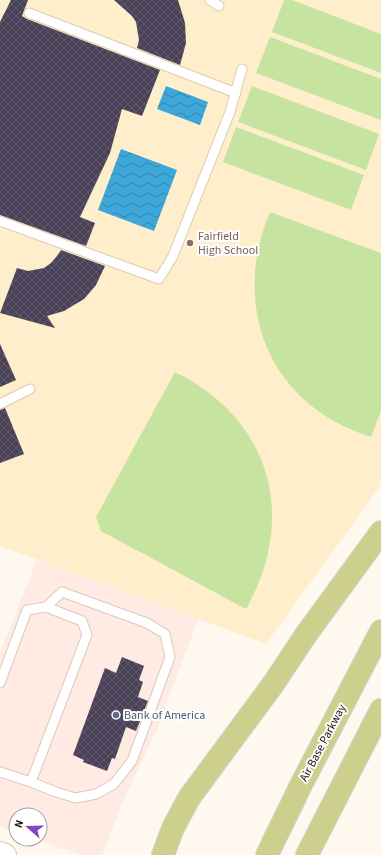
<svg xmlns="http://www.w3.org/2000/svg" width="381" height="855" font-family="'Source Sans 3',sans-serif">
	<defs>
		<pattern id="water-waves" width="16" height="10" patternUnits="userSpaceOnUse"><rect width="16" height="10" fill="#3ca7d8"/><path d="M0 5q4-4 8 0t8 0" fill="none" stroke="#3287ae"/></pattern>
		<pattern id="building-cross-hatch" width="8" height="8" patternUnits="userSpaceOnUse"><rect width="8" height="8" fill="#494258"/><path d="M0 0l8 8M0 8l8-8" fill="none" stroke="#605a6b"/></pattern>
	</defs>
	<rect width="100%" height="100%" fill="#fef8ee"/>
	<path fill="#ffeae4" d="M37,560l161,59 -41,110 -35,74 -20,52h-21l-45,-16h4v-24h-24v17l-16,-6v-173z"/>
	<path fill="#feeecb" d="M0,0h381v485l-115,159 -266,-98z"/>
	<path fill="#c6e4a0" d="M284,0h8l89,34v39l-109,-41z
		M270,37l111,42v41l-125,-47z
		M252,86l127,48 -13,36 -128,-48z
		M236,127l128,48 -13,35 -128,-48z
		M270,212l111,41v158l-10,26c-18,-6 -34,-13 -50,-24 -67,-46 -82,-129 -51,-201z
		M175,372c96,47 123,145 71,237l-145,-78 -5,-14z"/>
	<path fill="url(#water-waves)" d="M166,86l42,16 -8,23 -43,-16z
		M121,149l56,21 -23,61 -56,-21z"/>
	<path fill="url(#building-cross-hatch)" d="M11,0h17l-6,16 5,3 133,51 -18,46 -20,-7 -12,44 -30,64 15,6 -9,23 -86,-31v-193z
		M114,0h64l7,23 1,20 -6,22 -43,-17 2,-8 -3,-18 -4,-6z
		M61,250l44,16 -9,19 -12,14 -20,12 -17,5 8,12 -55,-15 17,-45 11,3 16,-3 7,-5 6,-7z
		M0,344l16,36 -16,7z
		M5,408l19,46 -24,9v-53z
		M122,657l22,9 -5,14 4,2 -5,15 10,4 -12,30 -10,-4 -11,32 -3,-1 -5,13 -24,-9 1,-2 -11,-5 32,-87 11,5z"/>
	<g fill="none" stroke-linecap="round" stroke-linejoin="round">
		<g stroke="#d9ccb2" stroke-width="11">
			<path id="service" d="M210,0l9,6
				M29,13l207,80
				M0,221l159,58 14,-23 57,-144 12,-43
				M0,404l30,-15
				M0,683l27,-73 19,-3 36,14 5,14 -56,147
				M0,772l31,10 25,10 20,6 20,-4 18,-10 18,-23 38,-104 -5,-23 -18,-11 -85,-31 -16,15"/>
		</g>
		<g stroke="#d9ccb2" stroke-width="24">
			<path id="secondary" d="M0,853l5,2"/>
		</g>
		<g stroke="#d6d5d3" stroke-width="24">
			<path id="primary" d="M163,855l10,-27 16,-30 85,-115 31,-47 76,-104
				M267,855l34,-70 80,-154
				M307,855l74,-145"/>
		</g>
		<use href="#service" stroke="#fff" stroke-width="9"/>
		<use href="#secondary" stroke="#fff" stroke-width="22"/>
		<use href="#primary" stroke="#cdcf8c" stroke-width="22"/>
	</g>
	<circle fill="#8d6e63" stroke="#fff" stroke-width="1.5" cx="190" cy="243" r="4"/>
	<circle fill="#5c6f8a" stroke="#fff" stroke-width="1.5" cx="116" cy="715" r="4"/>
	<g text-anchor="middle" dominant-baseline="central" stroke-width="4" stroke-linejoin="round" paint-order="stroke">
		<g font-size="12" fill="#785e54" stroke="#fff" text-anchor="start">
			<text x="198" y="236">Fairfield<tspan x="198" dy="14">High School</tspan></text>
		</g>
		<g font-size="12" fill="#4e5e75" stroke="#fff" text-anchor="start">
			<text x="124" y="715">Bank of America</text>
		</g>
		<g font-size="12" fill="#1a150c" stroke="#fff">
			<text transform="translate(323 743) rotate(-62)">Air Base Parkway</text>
		</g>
	</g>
	<g transform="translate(28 827) rotate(290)"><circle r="19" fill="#ffffff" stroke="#a3a19e"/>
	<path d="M0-3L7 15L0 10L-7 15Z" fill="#8148bf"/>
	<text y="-6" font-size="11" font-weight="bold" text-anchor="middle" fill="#1a150c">N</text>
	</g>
</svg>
